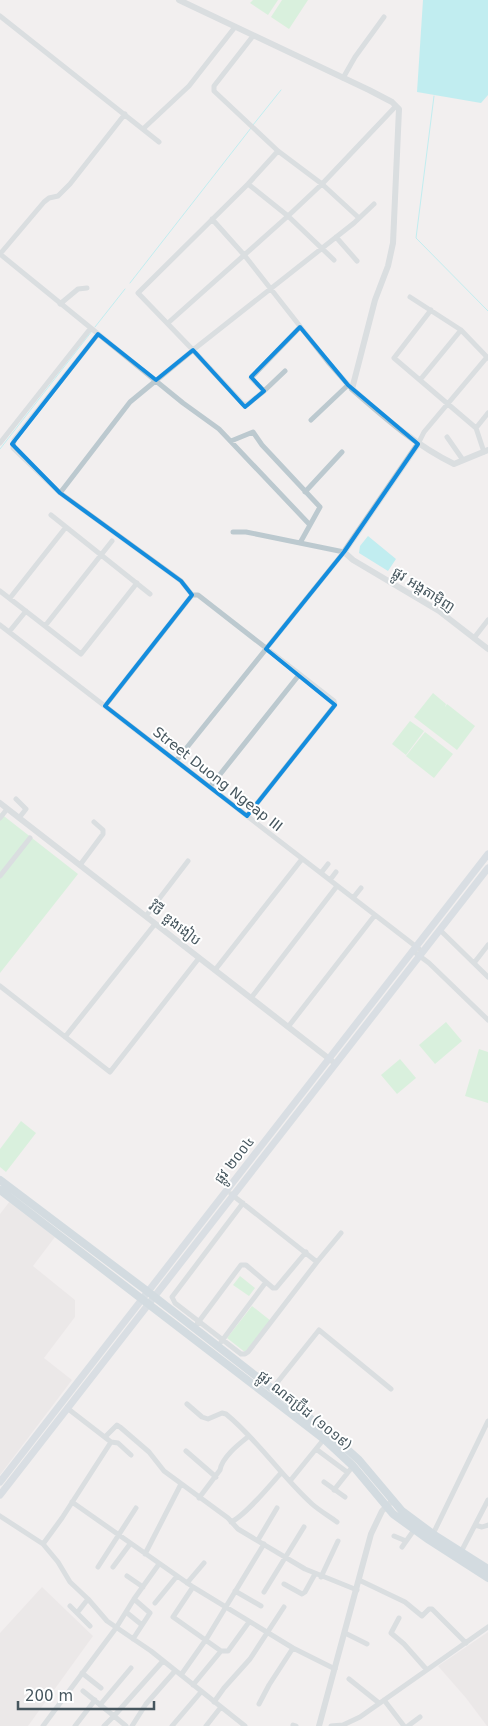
<svg xmlns="http://www.w3.org/2000/svg" width="488" height="1726" font-family="'DejaVu Sans','Noto Sans Khmer',sans-serif">
	<rect width="100%" height="100%" fill="#f2efef"/>
	<path fill="#e3e0e1" d="M10,1201l45,36 -22,29 42,34v17l-31,41 28,22 -72,95v-261z
		M42,1587l51,49 -65,90h-28v-93z
		M488,1632v94h-1l-21,-28 -28,-32z"/>
	<path fill="#bbf2c7" d="M253,0h25l-10,15 -18,-12z
		M282,0h26l-19,29 -18,-12z
		M433,693l13,11 -1,3 2,-3 28,22 -18,24 -43,-33z
		M410,721l14,10 -18,24 -14,-11z
		M425,732l28,22 -19,24 -28,-22z
		M0,813l78,61 -78,99z
		M446,1022l16,19 -27,23 -16,-19z
		M479,1049l9,3v51l-23,-7z
		M400,1059l16,19 -19,16 -16,-19z
		M21,1121l15,12 -30,39 -6,-5v-18z
		M240,1276l15,12 -6,8 -16,-11z
		M252,1306l19,15 -25,32 -19,-15z"/>
	<path fill="#86ecf1" d="M423,0h65v95l-7,8 -64,-11z
		M368,536l28,23 -8,12 -29,-18 1,-7z"/>
	<g fill="none" stroke-linecap="round" stroke-linejoin="round">
		<path stroke="#86ecf1" stroke-width="1" d="M434,96l-18,142 72,73
			M253,125l28,-35
			M130,283l121,-155
			M95,327l30,-38
			M0,449l92,-118"/>
		<path stroke="#bcc9cf" stroke-width="5" d="M0,16l159,126
			M253,36l-39,50v5l64,60 44,33 37,34
			M343,78l12,-21 29,-40
			M143,129l46,-43 46,-59
			M248,184l40,32 46,44
			M212,219l33,37 83,106 24,27
			M336,237l21,24
			M0,254l183,149 36,26 91,96
			M0,254l44,-52 5,-4 9,-2 12,-12 55,-70
			M410,297l51,33 27,28
			M60,304l18,-15 9,-1
			M431,310l-37,48 82,70 8,24
			M168,323l120,-107 34,-32 74,-78
			M98,334l-84,106 -1,8 47,45 121,88 11,14h6l136,106 1,4 -88,111
			M285,371l-21,20 -13,-13 49,-51
			M420,380l41,-50
			M264,391l-16,13h-5l-50,-54 -55,-57 110,-109 30,-33
			M311,420l37,-35
			M476,428l12,-15
			M447,437l16,23
			M231,441l22,-9 9,13 58,62 -20,36
			M0,443l90,-114
			M418,444l6,-12 63,-75
			M305,492l37,-40
			M60,493l70,-91 63,-52 161,-127 20,-19
			M51,515l99,79
			M0,591l81,63 56,-71
			M10,598l56,-71
			M0,625l423,327
			M45,626l67,-85
			M9,632l17,-21
			M474,638l14,-18
			M105,706l87,-111
			M176,761l168,-209 -98,-20h-13
			M210,787l89,-112
			M16,799l10,10 -7,9
			M0,818l7,-9
			M80,865l23,-31v-4l-9,-8
			M321,873l7,-9
			M0,876l30,-38
			M330,880l6,-8
			M353,898l8,-10
			M146,916l42,-55
			M440,930l48,47
			M413,951l16,12 59,57
			M474,963l14,-18
			M215,970l87,-111
			M0,986l110,86 89,-114
			M251,998l86,-112
			M288,1027l87,-112
			M65,1037l90,-113
			M231,1194l86,68
			M243,1203l-71,94 3,6 66,51h4l3,-2 69,-90 24,-29
			M194,1328l47,-63h5l27,23h3l30,-36
			M221,1342l45,-60
			M272,1389l47,-59 72,59
			M187,1404l15,13 6,2 14,-6 4,1c32,26 55,62 86,90 8,7 17,12 25,18
			M67,1408l44,34 7,1 13,12
			M105,1437l12,-12 3,2 29,25 15,19 64,47 10,11 67,40 52,21
			M316,1449l31,23
			M186,1451l30,26
			M290,1481l34,-42
			M324,1482l21,15
			M334,1490l19,-24
			M199,1498l21,-28c2,-13 19,-26 29,-34
			M72,1502l121,85 100,61 42,21
			M0,1516l43,28 15,18 12,20 18,17 19,22 44,30 94,75
			M231,1522c14,-6 39,-37 50,-49
			M475,1525l7,2 6,-2
			M433,1534l55,-113
			M394,1536l12,5
			M258,1540l19,-32
			M43,1544l19,-26 49,-76
			M402,1547l12,-17
			M461,1552l27,-52
			M145,1554l36,-70
			M98,1567l38,-59
			M113,1567l17,-23
			M127,1576l16,11
			M321,1577l17,-36
			M359,1580l46,22 17,14 7,-7h3l34,34
			M187,1583l17,-20
			M284,1584l18,10 3,-2 10,-18
			M193,1587l-20,30 48,34h7l21,-29
			M235,1591l26,15
			M264,1592l40,-65
			M155,1603l22,-27
			M70,1606l20,20
			M126,1612l16,13
			M77,1613l11,-14
			M399,1618l-8,15 13,11 23,26
			M345,1633l22,11
			M133,1639l17,-26 -16,-14 25,-35
			M82,1673l19,15
			M181,1675l26,-37 57,-94
			M349,1679l30,24
			M193,1685l28,-34
			M83,1691l31,25 -10,10
			M384,1700l20,26
			M214,1702l10,-14 26,-29 34,-52
			M259,1704l10,-19 24,-37
			M100,1705l31,-37
			M293,1725l3,1
			M43,1726l73,-98 18,-29
			M75,1726l20,-26
			M126,1726l-12,-10 49,-55
			M132,1726l14,-22 29,-33
			M172,1726l29,-34
			M206,1726l15,-19
			M331,1726l12,-1 17,-8 128,-90
			M408,1726l12,-9"/>
		<path stroke="#bcc9cf" stroke-width="6" d="M179,0l190,90 23,12 7,7 -6,134 -5,23 -13,34 -23,89c32,28 63,56 102,75l34,-14
			M418,444l-74,108 9,8 86,51 49,38
			M0,803l332,258
			M319,1726l52,-192 11,-23 10,-10"/>
		<path stroke="#bbcbd4" stroke-width="7" d="M0,1482l488,-628
			M0,1495l488,-627"/>
		<path stroke="#adc4cf" stroke-width="8" d="M0,1180l147,111 182,142 30,27 43,51 31,23 55,35
			M0,1190l324,249 29,27 40,48 36,26 59,38"/>
	</g>
	<path d="M0 0H488V1726H0ZM300,327l48,58 70,59 -74,108 -78,97 69,56 -88,111 -142,-110 87,-111 -11,-14 -121,-88 -48,-49 86,-110 58,46 37,-30 52,57 19,-16 -13,-14z" fill="#f2efef" fill-opacity=".55" fill-rule="evenodd"/>
	<path fill="none" stroke="#148dde" stroke-width="4" stroke-linejoin="round" d="M300,327l48,58 70,59 -74,108 -78,97 69,56 -88,111 -142,-110 87,-111 -11,-14 -121,-88 -48,-49 86,-110 58,46 37,-30 52,57 19,-16 -13,-14z"/>
	<g text-anchor="middle" dominant-baseline="central" stroke-width="4" stroke-linejoin="round" paint-order="stroke">
		<g font-size="14" fill="#46565e" stroke="#fff">
			<text transform="translate(424 589) rotate(32)">ផ្លូវ អង្តតាម៉ិញ</text>
			<text transform="translate(218 779) rotate(38)">Street Duong Ngeap III</text>
			<text transform="translate(175 923) rotate(38)">វិថី ឌួងងៀប</text>
			<text transform="translate(234 1160) rotate(-52)">ផ្លូវ ២០០៤</text>
			<text transform="translate(305 1410) rotate(39)">ផ្លូវ ណតប្រ៊ីដ (១០១៩)</text>
		</g>
	</g>
	<path d="M18 1701v8h136v-8" fill="none" stroke="#46565e" stroke-width="2.5"/>
	<text x="25" y="1701" font-size="15" fill="#46565e" stroke="#ffffff" stroke-width="4" paint-order="stroke">200 m</text>
</svg>
